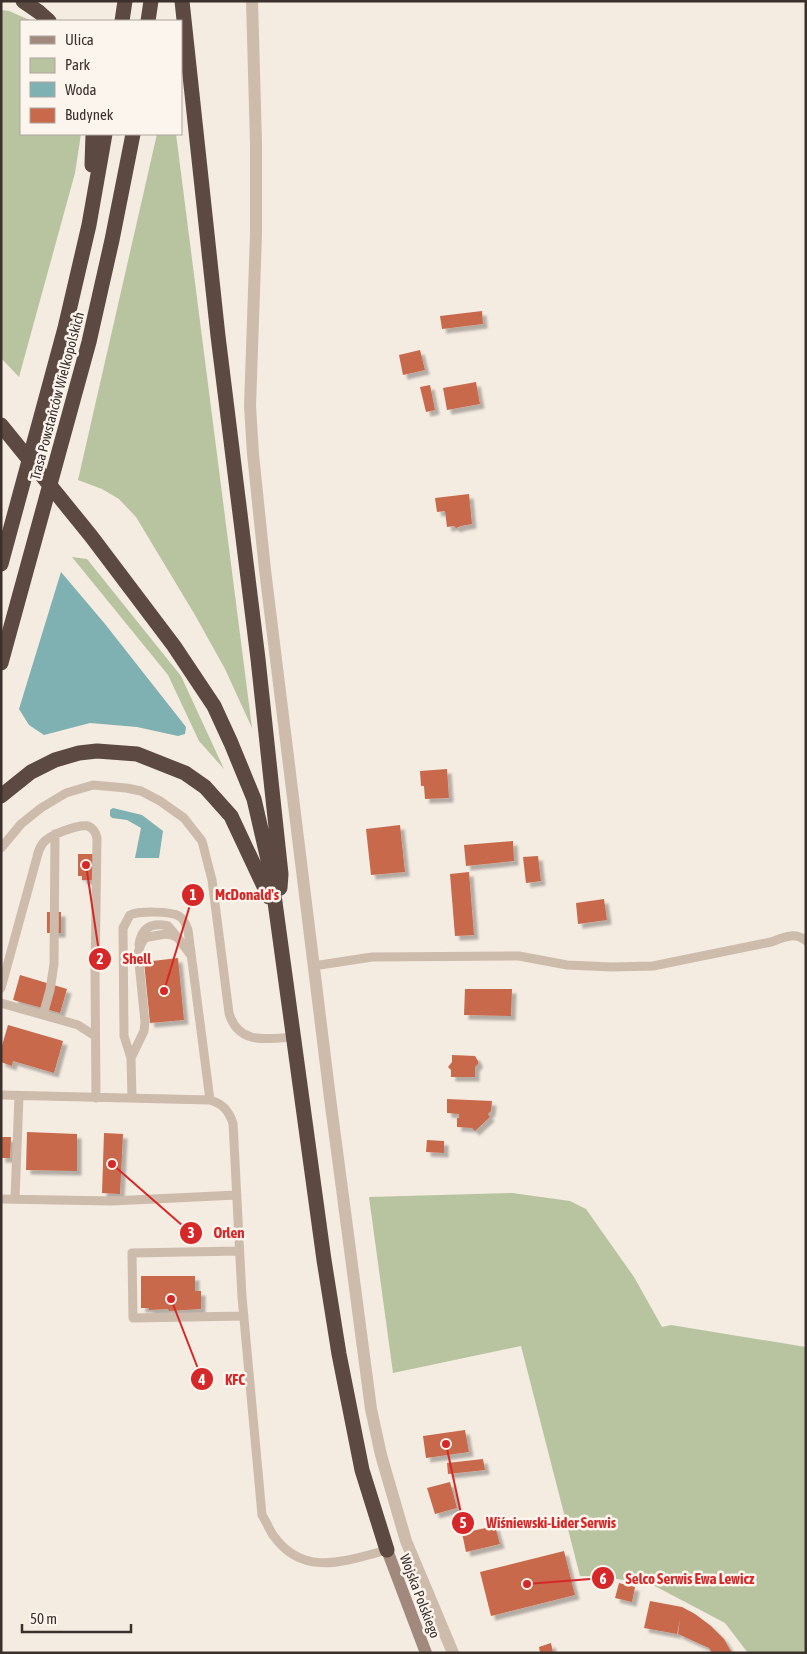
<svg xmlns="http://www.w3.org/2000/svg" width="807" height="1654" font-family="'Asap Condensed',sans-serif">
	<defs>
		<filter id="shadow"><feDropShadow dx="4.5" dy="4.5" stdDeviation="1" flood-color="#0004"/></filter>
	</defs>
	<rect width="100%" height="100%" fill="#f4ebe1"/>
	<path fill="#b8c4a0" d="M1,10l8,1 23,10h-11v113h60l-6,39 -56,204 -18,-19z
		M157,134h19l76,594 -27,-59 -30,-54 -59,-98 -17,-18 -17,-10 -24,-9z
		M72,557l15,2 94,117 43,93 -25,-28 -31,-66z
		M512,1193l58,8 16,8 48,68 28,50 9,-2 135,22v306h-58l-23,-30 -74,-39 -54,-8h-17l-59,-230 -128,27 -24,-176z"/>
	<path fill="#7fb0b2" d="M61,572l44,52 81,103 -1,7 -7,2 -41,-9 -47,-4 -46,12 -15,-10 -10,-16z
		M113,808l29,7 21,16 -4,27h-24l6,-30 -14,-8 -15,-2 -2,-2v-6z"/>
	<path fill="#c8694b" filter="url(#shadow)" d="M482,311l1,13 -41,5 -2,-13z
		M420,350l5,20 -22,5 -4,-20z
		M476,382l4,22 -33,6 -4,-22z
		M430,385l5,25 -9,2 -6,-25z
		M469,494l3,30 -11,2 -5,2 -2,-2 -7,1 -2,-16 -8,1 -2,-14z
		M447,769l2,29 -24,1 -1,-13h-3l-1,-15z
		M400,825l5,47 -34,3 -5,-46z
		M513,841l1,20 -48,5 -2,-21z
		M78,854h16v26h-12v-4h-4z
		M538,856l3,25 -15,2 -3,-26z
		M469,872l5,63 -19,1 -5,-62z
		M604,899l3,21 -29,4 -2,-21z
		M47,912h14v21h-14z
		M178,958l6,62 -34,3 -6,-61z
		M20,975l47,14 -7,24 -47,-13z
		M465,989h47l-1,27 -47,-1z
		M8,1025l55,16 -9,32 -41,-12 -1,5 -11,-4v-13z
		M452,1055l23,1 3,5v3l-3,3v10h-24v-7l-3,-3 4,-5z
		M447,1099l45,2 -1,10 -3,3 2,3 -15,14 -3,-3 -15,-1v-9h2v-4l-12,-1z
		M27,1132l50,2v37l-51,-1z
		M104,1133l19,1 -3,60 -18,-1z
		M1,1137h10l-1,21h-9z
		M427,1140l17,1v12l-18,-1z
		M141,1276h54v15h6v18l-32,2 -1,-2 -19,1v-2h-8z
		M465,1430l4,22 -43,6 -3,-22z
		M483,1459l2,11 -37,4 -1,-11z
		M450,1482l7,26 -22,6 -8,-26z
		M495,1526l5,18 -34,8 -4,-19z
		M564,1551l11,44 -84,21 -11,-44z
		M619,1583l16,4 -3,15 -17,-4z
		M650,1601l32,6 13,7 16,12 13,13 8,14h-20l-3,-5 -31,-14 2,-15 -3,15 -33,-6z
		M551,1643l2,10h-13l-1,-6z"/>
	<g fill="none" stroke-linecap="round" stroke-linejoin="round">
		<path stroke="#cdbbac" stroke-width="9" d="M1,848l20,-24 20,-16 25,-15 27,-8 33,3 15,3 19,10 24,17 18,23 10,39 17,133c9,32 38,26 64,24
			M139,945c2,-17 12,-23 29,-19l10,12
			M313,966l59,-9 147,-1 48,9 45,2 41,-1 118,-24c11,-4 24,-11 35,-1
			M1,988l36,-131c1,-5 3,-10 6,-14 6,-8 35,-19 45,-17 5,2 8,7 9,12l-2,135 1,125
			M1,1003l77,22 17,11
			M43,1015l7,-25 4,-26 1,-130
			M131,1058l13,-27 1,-9 -7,-69 3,-9 3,-5 4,-2 18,-3 6,1 6,3 12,16
			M1,1095l209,5c13,4 18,10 23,23l9,174 20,218c4,6 7,14 11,20 30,43 72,26 114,15
			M132,1098l-1,-40 -7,-22 -1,-108 7,-13c9,-4 40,-4 49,1 5,3 7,8 9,14l22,170
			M1,1199l111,2 125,-6
			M15,1199l4,-103
			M239,1251l-107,2 1,65 111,-2"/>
		<path stroke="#cdbbac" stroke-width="12" d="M252,1l4,142v91l-6,172 3,48 12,116 65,528 41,311 10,46 25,86 47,112"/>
		<path stroke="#a18a7d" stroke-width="12" d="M387,1550l39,103"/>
		<path stroke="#5c4a42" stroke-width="15" d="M23,1l16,11 10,9
			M182,1l36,335 40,323 23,215 -1,14
			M122,21l3,-20
			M148,21l3,-20
			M92,165l1,-31
			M1,425l90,111 83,110 40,60 17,37 23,56 17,74 53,387 15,94 23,116 25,80
			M1,564l64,-236 24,-103 16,-91
			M1,663l88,-321 23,-102 21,-106
			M1,796l30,-24 24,-12 24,-7 18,-2 40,3 48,19 20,14 26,29 38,81"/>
	</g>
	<g text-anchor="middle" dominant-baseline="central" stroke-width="5" stroke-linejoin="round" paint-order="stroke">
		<g font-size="14" fill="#3b302b" stroke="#fbf5ee">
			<text transform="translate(57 396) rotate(-75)">Trasa Powstańców Wielkopolskich</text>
			<text transform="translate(420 1596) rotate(69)">Wojska Polskiego</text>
		</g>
	</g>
	<path fill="none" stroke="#d62828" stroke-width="2" d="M164 991L193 895M86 865L100 959M112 1164L191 1233M171 1299L202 1379M446 1444L463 1523M527 1584L603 1578"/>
	<g fill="#d62828" stroke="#fbf5ee" stroke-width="2">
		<circle cx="164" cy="991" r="5"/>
		<circle cx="86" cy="865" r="5"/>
		<circle cx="112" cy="1164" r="5"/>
		<circle cx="171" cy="1299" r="5"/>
		<circle cx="446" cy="1444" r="5"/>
		<circle cx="527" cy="1584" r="5"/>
		<circle cx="193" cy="895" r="12"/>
		<circle cx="100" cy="959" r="12"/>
		<circle cx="191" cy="1233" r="12"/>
		<circle cx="202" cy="1379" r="12"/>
		<circle cx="463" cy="1523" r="12"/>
		<circle cx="603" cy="1578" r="12"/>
	</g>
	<g font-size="15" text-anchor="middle" font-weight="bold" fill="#fff">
		<text x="193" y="900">1</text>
		<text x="100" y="964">2</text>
		<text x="191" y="1238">3</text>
		<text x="202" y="1385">4</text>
		<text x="463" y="1528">5</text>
		<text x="603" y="1584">6</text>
	</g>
	<g font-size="15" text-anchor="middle" font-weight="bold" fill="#d62828" stroke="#fbf5ee" stroke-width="5" stroke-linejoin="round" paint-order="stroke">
		<text x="247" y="900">McDonald's</text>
		<text x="137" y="964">Shell</text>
		<text x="229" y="1238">Orlen</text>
		<text x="235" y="1385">KFC</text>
		<text x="551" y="1528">Wiśniewski-Lider Serwis</text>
		<text x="690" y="1584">Selco Serwis Ewa Lewicz</text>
	</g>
	<rect width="807" height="1654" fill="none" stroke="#3b302b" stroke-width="5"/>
	<rect x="20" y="20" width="162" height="115" fill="#fbf5ee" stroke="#aea6a0"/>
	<rect x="30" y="36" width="25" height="8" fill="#a18a7d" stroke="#aea6a0"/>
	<text x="65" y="45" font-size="15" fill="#3b302b">Ulica</text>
	<rect x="30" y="58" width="25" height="15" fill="#b8c4a0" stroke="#aea6a0"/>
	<text x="65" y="70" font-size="15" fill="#3b302b">Park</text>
	<rect x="30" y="82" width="25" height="15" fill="#7fb0b2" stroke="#aea6a0"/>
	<text x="65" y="95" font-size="15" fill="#3b302b">Woda</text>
	<rect x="30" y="108" width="25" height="15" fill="#c8694b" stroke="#aea6a0"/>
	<text x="65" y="120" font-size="15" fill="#3b302b">Budynek</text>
	<path d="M22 1624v8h109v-8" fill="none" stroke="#3b302b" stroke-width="2.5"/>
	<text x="30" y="1624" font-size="15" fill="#3b302b" stroke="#fbf5ee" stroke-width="4" paint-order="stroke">50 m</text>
</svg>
